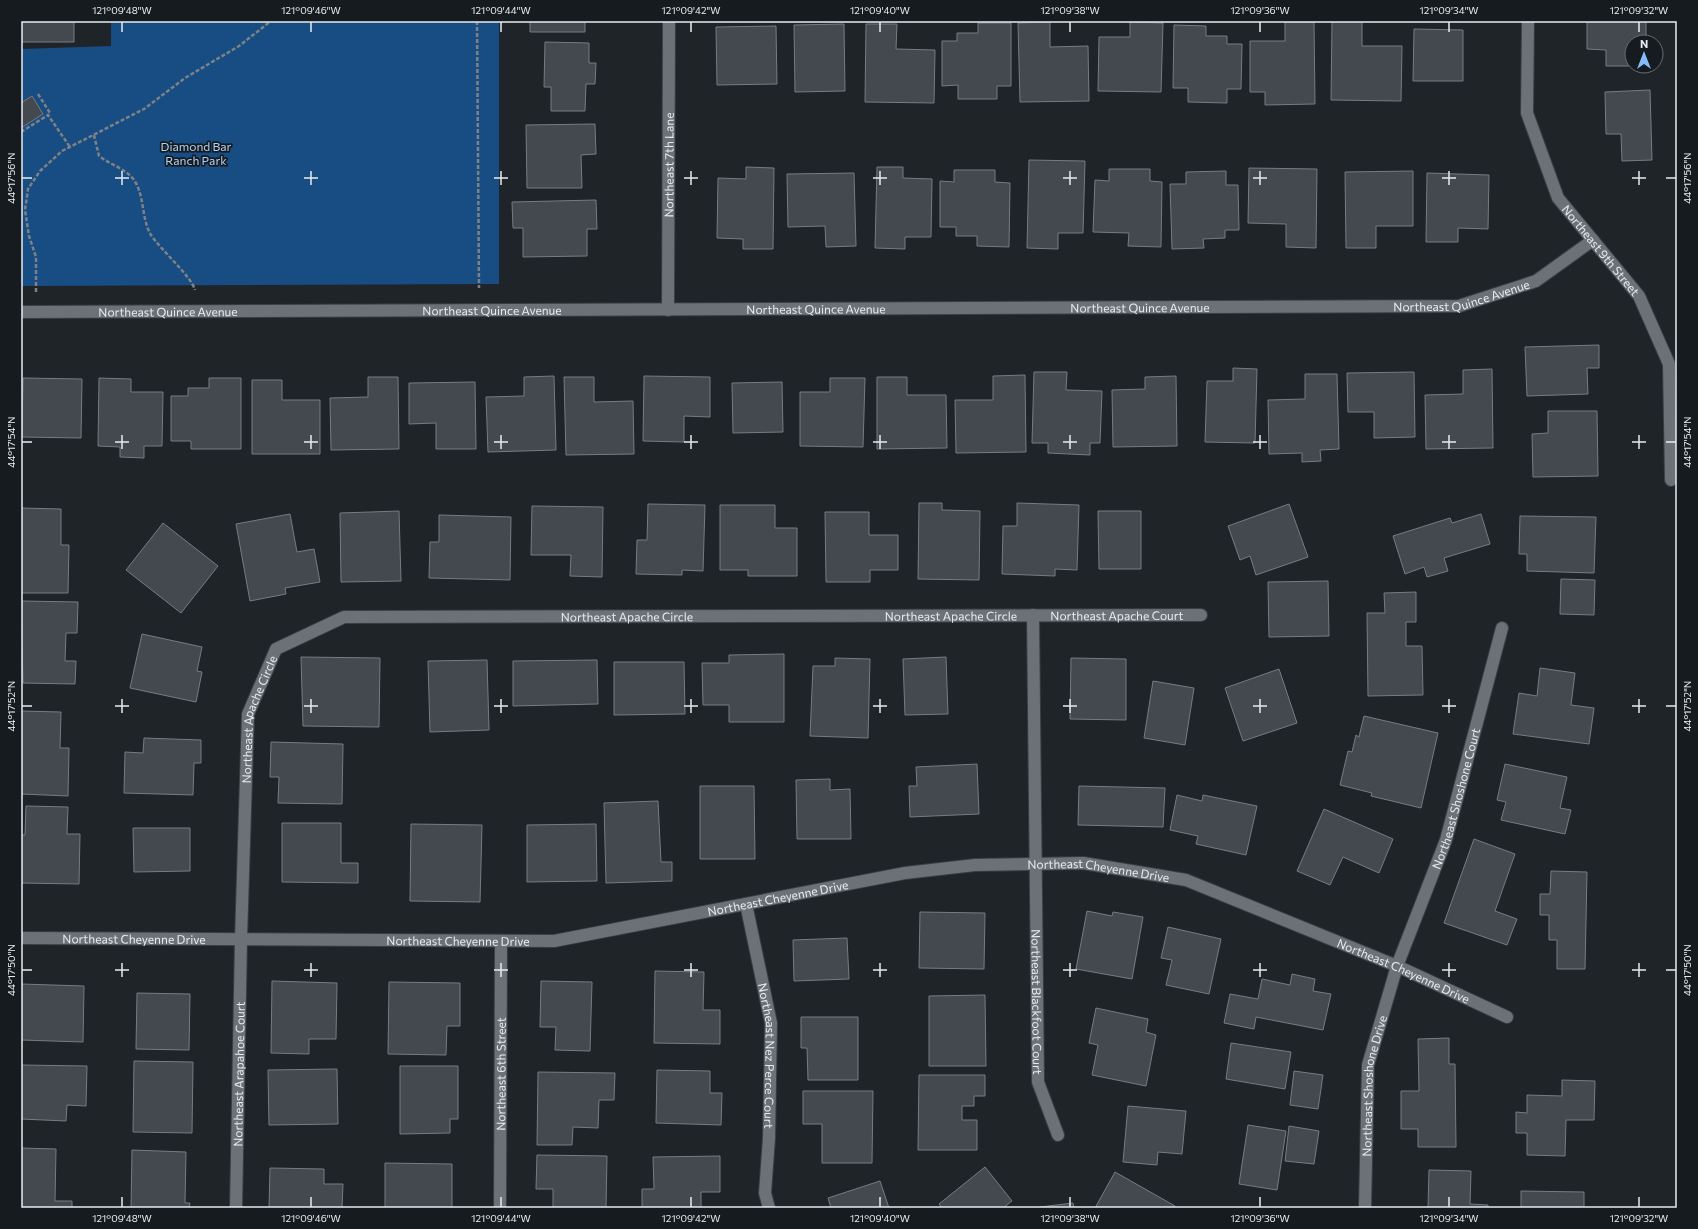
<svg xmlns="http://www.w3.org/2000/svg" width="1698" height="1229" font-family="Commissioner,sans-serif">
	<rect width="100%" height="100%" fill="#1f2429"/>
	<path fill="#174d83" d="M111,21h388v263l-478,2v-237l90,-3z"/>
	<path fill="#44494f" stroke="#767c82" d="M21,21h53v21h-53z
		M530,21h55v11h-55z
		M1332,21h30v25h40l-1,55 -70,-1z
		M1587,21h59v21h-14v24h13h-39v-16l-19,-1z
		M1050,22v25l38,-1 1,55 -69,1 -2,-79z
		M1130,22l33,1 -2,69 -63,-1 1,-54h31z
		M1285,22h29l1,82 -50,1v-13h-15v-51h35z
		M978,23h33v63h-14v13h-39v-14l-16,1v-45h15v-8h21z
		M844,24l1,67 -50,1 -1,-67z
		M866,24h31l-1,25 39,1 -1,53 -69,-1z
		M1174,25l32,1v10h21v8h15l-1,45h-14v14l-39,-1v-14h-15z
		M776,26l1,58 -60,1 -1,-58z
		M1414,29l49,1v51h-50z
		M545,42l44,1v20h7l-1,21h-9l-1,27h-34v-24h-7z
		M1650,90l2,70 -30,1 -1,-27h-15l-1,-42z
		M32,96l11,18 -22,14v-25z
		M595,124l1,30 -15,1 1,33h-55l-1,-63z
		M1029,160l56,1 -2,72h-25v16l-31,-1z
		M746,167l28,1 -1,81h-30v-10l-26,-1 1,-60 28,1z
		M877,167h26v11l29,1 -1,58h-26v12l-30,-1z
		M1249,168l68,1 -1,79 -30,-1v-23l-38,-1z
		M1109,169h41v12l12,1 -1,65 -33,-1 1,-13 -36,-1 2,-52 14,1z
		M954,170h41v12l15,1 -1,64 -32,-1v-10h-21v-9h-16v-46l14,1z
		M1226,171v14h12l1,45h-14v8l-22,1 1,9 -32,1 -2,-65h16v-12z
		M1413,171v55h-37v22h-30l-1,-76z
		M854,173l2,73 -30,1 -1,-21 -37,1 -1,-53z
		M1427,173l62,2 -1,54 -30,-1v14h-32z
		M596,200l1,29h-10v27l-64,1v-29h-10l-1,-26z
		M1599,345v23h-12l1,26 -61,2 -2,-49z
		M1233,368l24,1 -2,74 -50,-1 2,-61h26z
		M1492,369l1,79 -67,1 -1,-54 38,-1v-24z
		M1034,372h33l-1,18 36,1 -2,52h-10v12l-42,-2v-10h-16z
		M1414,372l1,65 -41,1v-26h-26l-1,-39z
		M1305,374h32l2,75 -19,1 1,11 -19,1v-9l-33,1 -1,-54 37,-1z
		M1025,375l1,77 -70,1 -1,-53h38v-24z
		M554,376l2,74 -68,2 -2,-55 38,-1v-19z
		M644,376l66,1v40l-26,-1v26l-41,-1z
		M1176,376l1,70 -64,1 -1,-57 33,-1v-12z
		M368,377h30l1,72 -68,1 -1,-52 38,-1z
		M564,377h30v25l39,-1 1,53 -68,1z
		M877,377h30v18h39l1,53 -70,1z
		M23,378l59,1 -1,59 -59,-1z
		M99,378l32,1v13h32l-1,54h-18v12l-24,-1v-10l-22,-1z
		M209,378h32v71h-50v-8h-20v-45h17v-8h21z
		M830,378h35l-2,69 -63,-1v-54h30z
		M252,380h30v20h38v54h-68z
		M475,382l1,67h-40v-26l-27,1v-41z
		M782,382l1,50 -50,1 -1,-50z
		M1548,411h49l1,65 -65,1 -1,-43 16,-1z
		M919,503h23v7l38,1 -1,69 -61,-1z
		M1017,503l62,2 -2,65 -22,-1v7l-53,-2 1,-48h14z
		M648,504l57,1 -2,66 -21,-1v5l-46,-1 1,-34h10z
		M1289,504l19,53 -52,18 -6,-19 -10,4 -12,-34z
		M720,505h55v23h22v48h-49v-6h-28z
		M532,506l71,1 -1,70 -32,-1 1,-21h-40z
		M21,508l40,1v36h8l-1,48h-47z
		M399,511l2,70 -60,1 -1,-69z
		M1098,511h43v58h-42z
		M825,512h44v23h29v35h-28v12h-44z
		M290,514l7,38 17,-3 6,33 -35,6 1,6 -36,7 -14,-77z
		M1481,514l9,30 -46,14 4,13 -21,6 -3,-10 -19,7 -12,-38 57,-18 2,5z
		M439,515l72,2 -1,63 -81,-2 1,-36h9z
		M1520,516l76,1 -2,56 -67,-2v-17h-8z
		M163,523l55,43 -37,47 -55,-43z
		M1561,579l34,1 -1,35 -34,-1z
		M1328,581l1,55 -60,1 -1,-55z
		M1416,592v30h-10v24h16l1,49 -55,1 -1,-83h18l-1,-20z
		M21,601l57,1 -1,31h-11l-1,28h11l-1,23 -52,-1z
		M142,634l60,13 -5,24 5,1 -6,30 -66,-14z
		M784,654v68h-55v-17h-26l-1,-42h27v-8z
		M301,657l79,1 -1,69 -76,-1z
		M946,657l2,57 -43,1 -2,-56z
		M835,658l35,1 -2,79 -58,-2 3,-70h22z
		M1071,658l55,1v61l-56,-1z
		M487,660l2,70 -59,2 -2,-71z
		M597,660l1,44 -85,2v-45z
		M614,662h70l1,52 -71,1z
		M1540,668l35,5 -4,32 23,3 -5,36 -76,-10 6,-41 18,3z
		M1279,669l18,54 -54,18 -18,-53z
		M1153,681l41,7 -9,57 -41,-7z
		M21,711l40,1 -1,36h9l-1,48 -47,-2z
		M1364,716l74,17 -17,75 -50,-12 1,-3 -32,-8 8,-34 4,1 4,-17 3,2z
		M144,738l57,2v23h-7l-1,32 -69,-2 1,-41 18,1z
		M271,742l72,2 -1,60 -64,-1 1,-26h-9z
		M977,764l2,50 -69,3 -1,-31h8l-1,-19z
		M1505,764l62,13 -7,31 11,2 -6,24 -64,-14 5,-18 -9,-2z
		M830,779v11l20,-1 1,50h-54l-1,-59z
		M700,786h54l1,73h-55z
		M1079,786l86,2 -2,39 -85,-2z
		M1177,795l25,6 1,-6 54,11 -11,49 -50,-11 2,-8 -28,-6z
		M658,801l3,61h11v19l-66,2 -2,-80z
		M26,806l42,1 -1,27h13l-1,50 -58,-1v-48h4z
		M1324,809l69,30 -14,34 -36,-16 -13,28 -33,-14z
		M282,823h59v40h17v20l-76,-1z
		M411,824l71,1 -2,77 -70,-1z
		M596,824l1,57 -70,1v-57z
		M133,828h57v43l-56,1z
		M1474,839l41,15 -20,57 22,8 -10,26 -63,-22z
		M1551,871l36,1 -2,97h-28v-29h-8v-25h-9v-21h10z
		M1087,911l25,5 1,-4 30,5 -11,62 -56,-10z
		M920,912l65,1 -1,56 -65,-1z
		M1168,927l53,12 -12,55 -43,-9 6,-25 -11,-2z
		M847,938l2,41 -55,2 -1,-41z
		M655,971l49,1 -1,38h17v34l-66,-1z
		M1292,974l23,5 -2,12 18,3 -8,36 -67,-13 -2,12 -30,-6 6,-29 28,5 4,-20 28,6z
		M272,981l65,2 -1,56h-27v15l-38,-1z
		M541,981l51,1 -2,69 -35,-1 1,-23h-16z
		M389,982l71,1v43h-13l-1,29 -58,-1z
		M21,984l63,2 -1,56 -62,-2z
		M137,993l53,1 -1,56 -53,-1z
		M985,995l1,71h-57v-70z
		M1096,1008l52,11 -2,13 10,3 -10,51 -54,-11 6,-30 -9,-2z
		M801,1017h57v63h-50l-1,-32h-6z
		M1449,1038v26h6l1,83h-38v-18h-17v-38h18l-1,-52z
		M1231,1043l60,9 -6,37 -59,-10z
		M134,1061l59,1 -1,71 -59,-1z
		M21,1065l66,1 -1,40 -19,-1 -1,16 -45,-2z
		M400,1066h58v53h-8v14l-50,1z
		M337,1069l1,55 -69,1 -1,-55z
		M657,1070l53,1v22h12l-1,32 -65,-2z
		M1294,1071l29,4 -5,34 -28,-4z
		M538,1072l77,1 -1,27h-15l-1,28 -25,-1 -1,18h-35z
		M919,1075h66v21h-11v10h-12v14h15v30h-59z
		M1562,1080l33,1 -1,39h-28l-1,36 -38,-1v-22h-11v-21l11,1v-18l35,1z
		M803,1091h70l-1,72h-50v-39h-19z
		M1128,1106l58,5 -4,43 -24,-2 -1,13 -34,-3z
		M1248,1125l38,6 -9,59 -38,-6z
		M1289,1126l30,5 -5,33 -29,-3z
		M21,1148l35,1 -1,52h17v7h-51z
		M132,1150l54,2 -1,51h5l-1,5h-58z
		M537,1155l70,1 -1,52h-53v-19h-17z
		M720,1156v36h-19v16h-59v-19h12l-1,-32z
		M385,1163l67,1v44h-67z
		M985,1167l27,34 -9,7h-61l-3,-4z
		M270,1168l54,1v15h19l-1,24h-73z
		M1429,1170l42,1 -1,33 18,1v3h-60z
		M1115,1172l60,34 -1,2h-79z
		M880,1181l9,27h-58l-3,-10z
		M1521,1191l63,1v16h-63z
		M1073,1203l1,5h-34v-1z"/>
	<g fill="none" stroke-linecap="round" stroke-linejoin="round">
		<g stroke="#3a3e43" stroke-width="14">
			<g id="street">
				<path id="s1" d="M1528,21l-1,92 31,85 81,98 30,68 2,116"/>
				<path id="s2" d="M668,310l1,-289"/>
				<path id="s3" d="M21,312l1438,-6 77,-25 57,-41"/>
				<path id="s4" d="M1033,615l5,467 20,53"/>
				<path id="s5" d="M746,904l25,119 -2,115 -4,55 4,15"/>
				<path id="s6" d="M21,938l533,3 351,-68 70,-8 108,-2 103,17 211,86 110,51"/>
				<path id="s7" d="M236,1208l5,-269 7,-225 28,-65 68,-32 857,-2"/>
				<path id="s8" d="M500,1208l1,-267"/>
				<path id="s9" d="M1365,1208l3,-143 29,-99 49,-126 56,-212"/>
			</g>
		</g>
		<path stroke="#7e8286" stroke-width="2.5" stroke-dasharray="4 2" stroke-linecap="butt" d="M477,21l2,267
			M38,94l12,19 -2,2
			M21,132l27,-17 22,32
			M94,135l5,21c12,9 27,13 35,24 11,16 7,38 17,55 10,15 40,41 44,55
			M36,292v-35l-7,-21 -4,-26 3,-21 12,-18 22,-20 82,-42 41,-31 54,-32 32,-25"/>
		<use href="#street" stroke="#6c7178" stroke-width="12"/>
	</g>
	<path fill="none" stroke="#e8ebef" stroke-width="1.5" d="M122,22v10M311,22v10M501,22v10M691,22v10M880,22v10M1070,22v10M1260,22v10M1449,22v10M1639,22v10M122,171v14M311,171v14M501,171v14M691,171v14M880,171v14M1070,171v14M1260,171v14M1449,171v14M1639,171v14M22,178h10M115,178h14M304,178h14M494,178h14M684,178h14M873,178h14M1063,178h14M1253,178h14M1442,178h14M1632,178h14M1666,178h10M122,435v14M311,435v14M501,435v14M691,435v14M880,435v14M1070,435v14M1260,435v14M1449,435v14M1639,435v14M22,442h10M115,442h14M304,442h14M494,442h14M684,442h14M873,442h14M1063,442h14M1253,442h14M1442,442h14M1632,442h14M1666,442h10M122,699v14M311,699v14M501,699v14M691,699v14M880,699v14M1070,699v14M1260,699v14M1449,699v14M1639,699v14M22,706h10M115,706h14M304,706h14M494,706h14M684,706h14M873,706h14M1063,706h14M1253,706h14M1442,706h14M1632,706h14M1666,706h10M122,963v14M311,963v14M501,963v14M691,963v14M880,963v14M1070,963v14M1260,963v14M1449,963v14M1639,963v14M22,970h10M115,970h14M304,970h14M494,970h14M684,970h14M873,970h14M1063,970h14M1253,970h14M1442,970h14M1632,970h14M1666,970h10M122,1197v10M311,1197v10M501,1197v10M691,1197v10M880,1197v10M1070,1197v10M1260,1197v10M1449,1197v10M1639,1197v10"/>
	<g text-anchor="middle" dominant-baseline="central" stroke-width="3.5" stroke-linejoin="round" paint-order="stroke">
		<g font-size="12" fill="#b3d2f6" stroke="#161b20">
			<text x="196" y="146">Diamond Bar<tspan x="196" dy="14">Ranch Park</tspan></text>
		</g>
		<g font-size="12" fill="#e8ebef" stroke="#161b20">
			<text stroke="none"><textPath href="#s2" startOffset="145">Northeast 7th Lane</textPath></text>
			<text stroke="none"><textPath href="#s1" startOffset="250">Northeast 9th Street</textPath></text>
			<text stroke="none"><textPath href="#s3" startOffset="1442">Northeast Quince Avenue</textPath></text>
			<text stroke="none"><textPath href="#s3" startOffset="1119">Northeast Quince Avenue</textPath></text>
			<text stroke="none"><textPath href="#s3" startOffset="795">Northeast Quince Avenue</textPath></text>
			<text stroke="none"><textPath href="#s3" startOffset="471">Northeast Quince Avenue</textPath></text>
			<text stroke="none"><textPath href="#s3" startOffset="147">Northeast Quince Avenue</textPath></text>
			<text stroke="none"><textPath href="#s7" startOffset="1413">Northeast Apache Court</textPath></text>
			<text stroke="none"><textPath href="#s7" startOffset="1247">Northeast Apache Circle</textPath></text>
			<text stroke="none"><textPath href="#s7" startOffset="923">Northeast Apache Circle</textPath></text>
			<text stroke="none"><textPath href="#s7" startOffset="491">Northeast Apache Circle</textPath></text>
			<text stroke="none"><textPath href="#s9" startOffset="424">Northeast Shoshone Court</textPath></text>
			<text stroke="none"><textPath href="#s6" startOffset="1085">Northeast Cheyenne Drive</textPath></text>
			<text stroke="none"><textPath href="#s6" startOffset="761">Northeast Cheyenne Drive</textPath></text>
			<text stroke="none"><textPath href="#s6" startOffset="113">Northeast Cheyenne Drive</textPath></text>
			<text stroke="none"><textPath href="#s6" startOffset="437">Northeast Cheyenne Drive</textPath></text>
			<text stroke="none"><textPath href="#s6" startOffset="1409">Northeast Cheyenne Drive</textPath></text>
			<text stroke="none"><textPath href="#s4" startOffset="387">Northeast Blackfoot Court</textPath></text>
			<text stroke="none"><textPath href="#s5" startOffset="154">Northeast Nez Perce Court</textPath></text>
			<text stroke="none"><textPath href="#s7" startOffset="134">Northeast Arapahoe Court</textPath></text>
			<text stroke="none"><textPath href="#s8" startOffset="134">Northeast 6th Street</textPath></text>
			<text stroke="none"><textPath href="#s9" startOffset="123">Northeast Shoshone Drive</textPath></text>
		</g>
	</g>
	<rect width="1698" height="1229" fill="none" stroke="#161b20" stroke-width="44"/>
	<g transform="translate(1644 54)"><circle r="19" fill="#161b20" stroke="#6a6e73"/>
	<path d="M0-3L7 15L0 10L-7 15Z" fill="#84bcfb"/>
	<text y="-6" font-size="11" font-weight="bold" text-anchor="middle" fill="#e8ebef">N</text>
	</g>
	<rect x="22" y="22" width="1654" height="1185" fill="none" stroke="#e8ebef" stroke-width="1.5"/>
	<g font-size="10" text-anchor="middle" fill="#e8ebef">
		<text x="122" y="14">121°09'48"W</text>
		<text x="311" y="14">121°09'46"W</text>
		<text x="501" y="14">121°09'44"W</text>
		<text x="691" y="14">121°09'42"W</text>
		<text x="880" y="14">121°09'40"W</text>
		<text x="1070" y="14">121°09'38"W</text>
		<text x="1260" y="14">121°09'36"W</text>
		<text x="1449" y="14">121°09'34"W</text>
		<text x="1639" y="14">121°09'32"W</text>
		<text transform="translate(11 178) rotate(-90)" y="4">44°17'56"N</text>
		<text transform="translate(1687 178) rotate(-90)" y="4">44°17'56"N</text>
		<text transform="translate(11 442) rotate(-90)" y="4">44°17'54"N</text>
		<text transform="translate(1687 442) rotate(-90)" y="4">44°17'54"N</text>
		<text transform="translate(11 706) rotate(-90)" y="4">44°17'52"N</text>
		<text transform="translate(1687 706) rotate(-90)" y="4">44°17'52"N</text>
		<text transform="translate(11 970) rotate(-90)" y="4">44°17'50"N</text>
		<text transform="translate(1687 970) rotate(-90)" y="4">44°17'50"N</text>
		<text x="122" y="1222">121°09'48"W</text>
		<text x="311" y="1222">121°09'46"W</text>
		<text x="501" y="1222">121°09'44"W</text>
		<text x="691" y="1222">121°09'42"W</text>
		<text x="880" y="1222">121°09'40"W</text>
		<text x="1070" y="1222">121°09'38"W</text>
		<text x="1260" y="1222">121°09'36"W</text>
		<text x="1449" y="1222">121°09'34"W</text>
		<text x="1639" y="1222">121°09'32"W</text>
	</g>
</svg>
